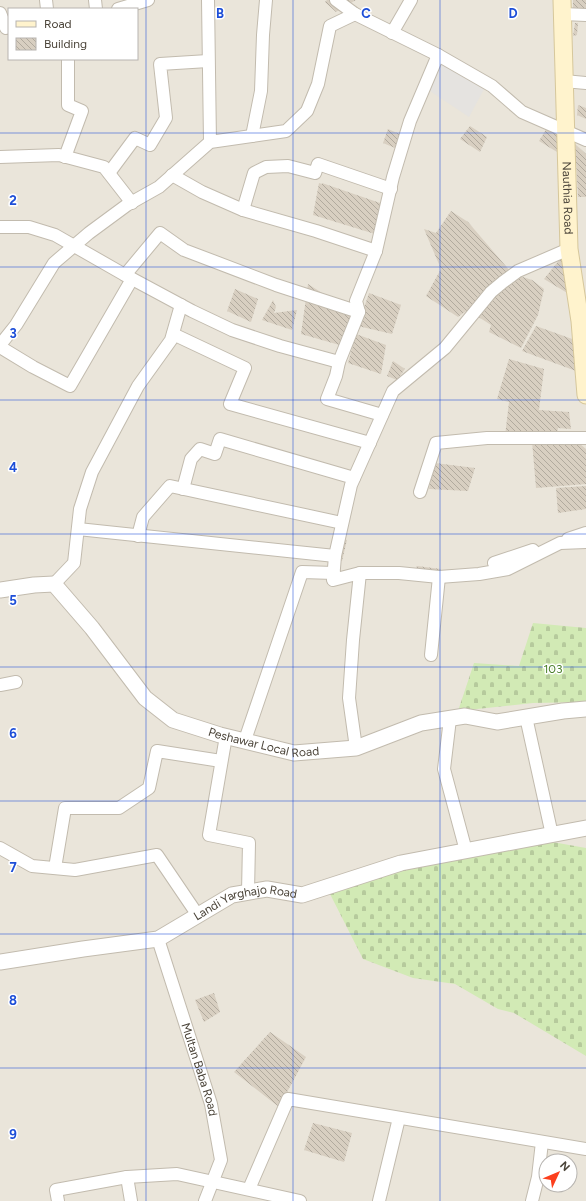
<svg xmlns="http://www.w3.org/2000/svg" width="586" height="1201" font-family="Figtree,sans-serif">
	<defs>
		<pattern id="cemetery-stones" width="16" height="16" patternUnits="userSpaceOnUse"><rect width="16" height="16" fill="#d2eab5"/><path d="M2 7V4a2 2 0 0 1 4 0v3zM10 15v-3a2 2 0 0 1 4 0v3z" fill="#b6ca9c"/></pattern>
		<pattern id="building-back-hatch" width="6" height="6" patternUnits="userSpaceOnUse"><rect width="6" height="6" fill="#d8cfc1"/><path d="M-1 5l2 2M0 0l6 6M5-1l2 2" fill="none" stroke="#b1aa9e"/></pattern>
	</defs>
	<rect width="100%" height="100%" fill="#f6f3ec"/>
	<path fill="#eae5da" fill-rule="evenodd" d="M0,0h586v1201h-586zM9,9h128v50h-128zM546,1161h24v24h-24z"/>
	<path fill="url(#cemetery-stones)" d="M533,623l53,5v74l-53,1 -75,8 16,-48 45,3z
		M547,841l39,7v208l-72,-43 -16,-4 -43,-25 -42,-6 -50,-19 -34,-67 82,-27z"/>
	<path fill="#e5e3e0" d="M445,52l28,16 16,12 -20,37 -42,-28z"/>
	<path fill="url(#building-back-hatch)" d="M327,0h29l-20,12 -11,-10z
		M573,0h13v8l-13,1z
		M575,23h3l-1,12 -4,1z
		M578,105l8,3v11l-9,-4z
		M470,126l17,11 -7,15 -20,-13z
		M548,126l15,6 -1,23 -23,-14z
		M388,129l16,7 -4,14 -17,-7z
		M575,144l11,10v43h-8z
		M319,183l3,1v-1l61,21 -8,30 -62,-19z
		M451,211l17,11 42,49 -30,30 -22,16 -32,-21 15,-27 -17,-40 12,4z
		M560,259l13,14 -4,21 -25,-15z
		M517,275l15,5 12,9 -6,26 -17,33 -32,-16 2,-7 -14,-9 15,-21z
		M308,284l47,30 -12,32 -42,-12z
		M235,289l23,10 -7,23 -24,-11z
		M369,293l32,12 -9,29 -34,-8z
		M273,300l3,7 -2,6 23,-3 -5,20 -30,-10z
		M536,326l39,14 1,31 -54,-20z
		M356,334l30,11 -5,29 -33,-11z
		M509,359l35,10 -5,41 30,2 2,17 -13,-1 -1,7 -52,1 4,-34 -12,-3z
		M393,361l12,8 -8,11 -10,-4z
		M532,441l48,3 6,5v35l-50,4z
		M435,463l40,5 -7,23 -39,-2z
		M586,486v23l-28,4 -2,-25z
		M340,538l7,2 -5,21h-7z
		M417,566l24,3 -6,13 -23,-3z
		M214,993l6,19 -16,10 -9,-22z
		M270,1032l36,25 -27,50 -45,-35z
		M313,1123l39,10 -8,29 -40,-12z"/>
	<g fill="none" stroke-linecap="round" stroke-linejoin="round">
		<g stroke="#c2bbae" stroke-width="14">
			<g id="minor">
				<path d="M46,0l1,9"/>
				<path d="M95,0l1,9"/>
				<path d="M208,0l2,142"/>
				<path d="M336,0l19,14 83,41 54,31 30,26 64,28"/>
				<path d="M118,9l30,-9"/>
				<path d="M0,13l6,15"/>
				<path d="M563,14l23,1"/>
				<path d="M392,33l19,-33"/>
				<path d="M564,81l22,2"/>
				<path d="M252,136l9,-45 2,-56 3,-35"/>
				<path d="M0,157l59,-2 45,12 28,36"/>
				<path d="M65,157l17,-46 -14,-6v-46"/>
				<path d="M109,173l26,-35 15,7 16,-27 -6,-54 48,-3"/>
				<path d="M172,175l30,17 41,18 73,21 60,20"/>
				<path d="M243,210l11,-37 12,-6 22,-1 27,7 3,-9 73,25"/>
				<path d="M0,227h29l26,8 70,40 67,36 40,19 48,16 59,16"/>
				<path d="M125,275l35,-42 24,17 92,35 83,27"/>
				<path d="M173,334l72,34 -15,36 140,39"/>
				<path d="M0,345l16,-20 38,-62 35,-30 38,-28 32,-18 51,-45 76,-11 21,-20 11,-27 12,-58 25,-12"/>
				<path d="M0,347l33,20 37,19 62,-107"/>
				<path d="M382,415l-55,-16 9,-23 3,-14 20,-50 -3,-11 20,-50 17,-74 17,-56 28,-66"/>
				<path d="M183,489l8,-30 9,-10 15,5 5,-15 134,39"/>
				<path d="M420,492l16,-49 51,-5h99"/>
				<path d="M78,529l257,27"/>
				<path d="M138,536l5,-19 27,-31 172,37"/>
				<path d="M568,539l18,-6"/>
				<path d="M494,563l39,-13"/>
				<path d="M360,573h39l40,4 40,-3 29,-5 52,-26 26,-1"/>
				<path d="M54,584l20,-21 6,-54 12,-37 46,-86 33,-46 10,-35"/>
				<path d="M431,655l8,-78"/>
				<path d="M0,685l16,-3"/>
				<path d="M526,717l26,118"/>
				<path d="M450,719l-6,50 22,82"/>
				<path d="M226,736l-17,99 40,8 -1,49"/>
				<path d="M245,740l57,-168 32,1"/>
				<path d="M356,748l-7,-50 4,-58 7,-67 -27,7 2,-24 16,-71 42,-94 52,-43 46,-56 12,-10 15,-11 51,-22"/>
				<path d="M0,848l32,18 43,4 82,-15 40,59"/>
				<path d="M55,868l10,-60h54l30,-20 8,-37 64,10"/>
				<path id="s1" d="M158,939l53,165 10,56 -16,41"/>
				<path d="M127,1177l4,24"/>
				<path d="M249,1189l39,-90 298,50"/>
				<path d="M58,1201l-2,-11 71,-13 50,-3 123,27"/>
				<path d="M379,1201l20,-83"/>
				<path d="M532,1201l6,-24 4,-35"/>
			</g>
		</g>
		<g stroke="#c2bbae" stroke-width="17">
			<g id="tertiary">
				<path id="s2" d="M0,590l34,-5 20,-1 38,44 53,70 28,22 47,15 74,18 62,-5 65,-25 44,-7 32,6 66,-11 23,-2"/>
				<path id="s3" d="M0,962l83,-13 75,-10 74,-44 35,-6 35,6 99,-32 185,-35"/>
			</g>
		</g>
		<g stroke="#d6c79b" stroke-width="19">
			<g id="secondary">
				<path id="s4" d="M562,0l7,249 11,72 6,74"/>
			</g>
		</g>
		<use href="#minor" stroke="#fff" stroke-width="12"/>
		<use href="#tertiary" stroke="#fff" stroke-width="15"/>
		<use href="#secondary" stroke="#fff3cd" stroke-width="17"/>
	</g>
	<path fill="none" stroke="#1d4ed8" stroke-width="1" stroke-opacity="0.55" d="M146,0v1201M293,0v1201M440,0v1201M0,133h586M0,267h586M0,400h586M0,534h586M0,667h586M0,801h586M0,934h586M0,1068h586"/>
	<g text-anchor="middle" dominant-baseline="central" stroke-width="3" stroke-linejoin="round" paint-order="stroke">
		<g font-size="12" fill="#4b4439" stroke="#fff">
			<text stroke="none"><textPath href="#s4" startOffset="198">Nauthia Road</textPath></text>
			<text stroke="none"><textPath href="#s2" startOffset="330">Peshawar Local Road</textPath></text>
			<text stroke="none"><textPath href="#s3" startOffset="257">Landi Yarghajo Road</textPath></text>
			<text stroke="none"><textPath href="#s1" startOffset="137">Multan Baba Road</textPath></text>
		</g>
		<g font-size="12" fill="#4a7f2a" stroke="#fff">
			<text x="553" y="669">103</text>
		</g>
	</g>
	<g font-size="13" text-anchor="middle" font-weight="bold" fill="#1d4ed8" stroke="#fff" stroke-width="3" stroke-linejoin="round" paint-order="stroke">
		<text x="220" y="18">B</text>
		<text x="366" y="18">C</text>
		<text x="513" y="18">D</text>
		<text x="13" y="205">2</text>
		<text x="13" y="338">3</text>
		<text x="13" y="472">4</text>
		<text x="13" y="605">5</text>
		<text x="13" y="738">6</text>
		<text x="13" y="872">7</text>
		<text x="13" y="1005">8</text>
		<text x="13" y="1139">9</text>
	</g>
	<rect x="8" y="8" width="130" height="52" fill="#ffffff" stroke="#b7b4b0"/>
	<rect x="16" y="21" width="20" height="6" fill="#fff3cd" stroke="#b7b4b0"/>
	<text x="44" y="28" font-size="12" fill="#4b4439">Road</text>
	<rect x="16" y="38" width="20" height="12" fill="url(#building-back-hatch)" stroke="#b7b4b0"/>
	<text x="44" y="48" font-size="12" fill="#4b4439">Building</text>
	<g transform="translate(558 1173) rotate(46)"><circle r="19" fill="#ffffff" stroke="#b7b4b0"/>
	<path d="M0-3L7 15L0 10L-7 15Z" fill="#fc3f1d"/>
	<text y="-6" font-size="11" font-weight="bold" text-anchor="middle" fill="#4b4439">N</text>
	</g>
</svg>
